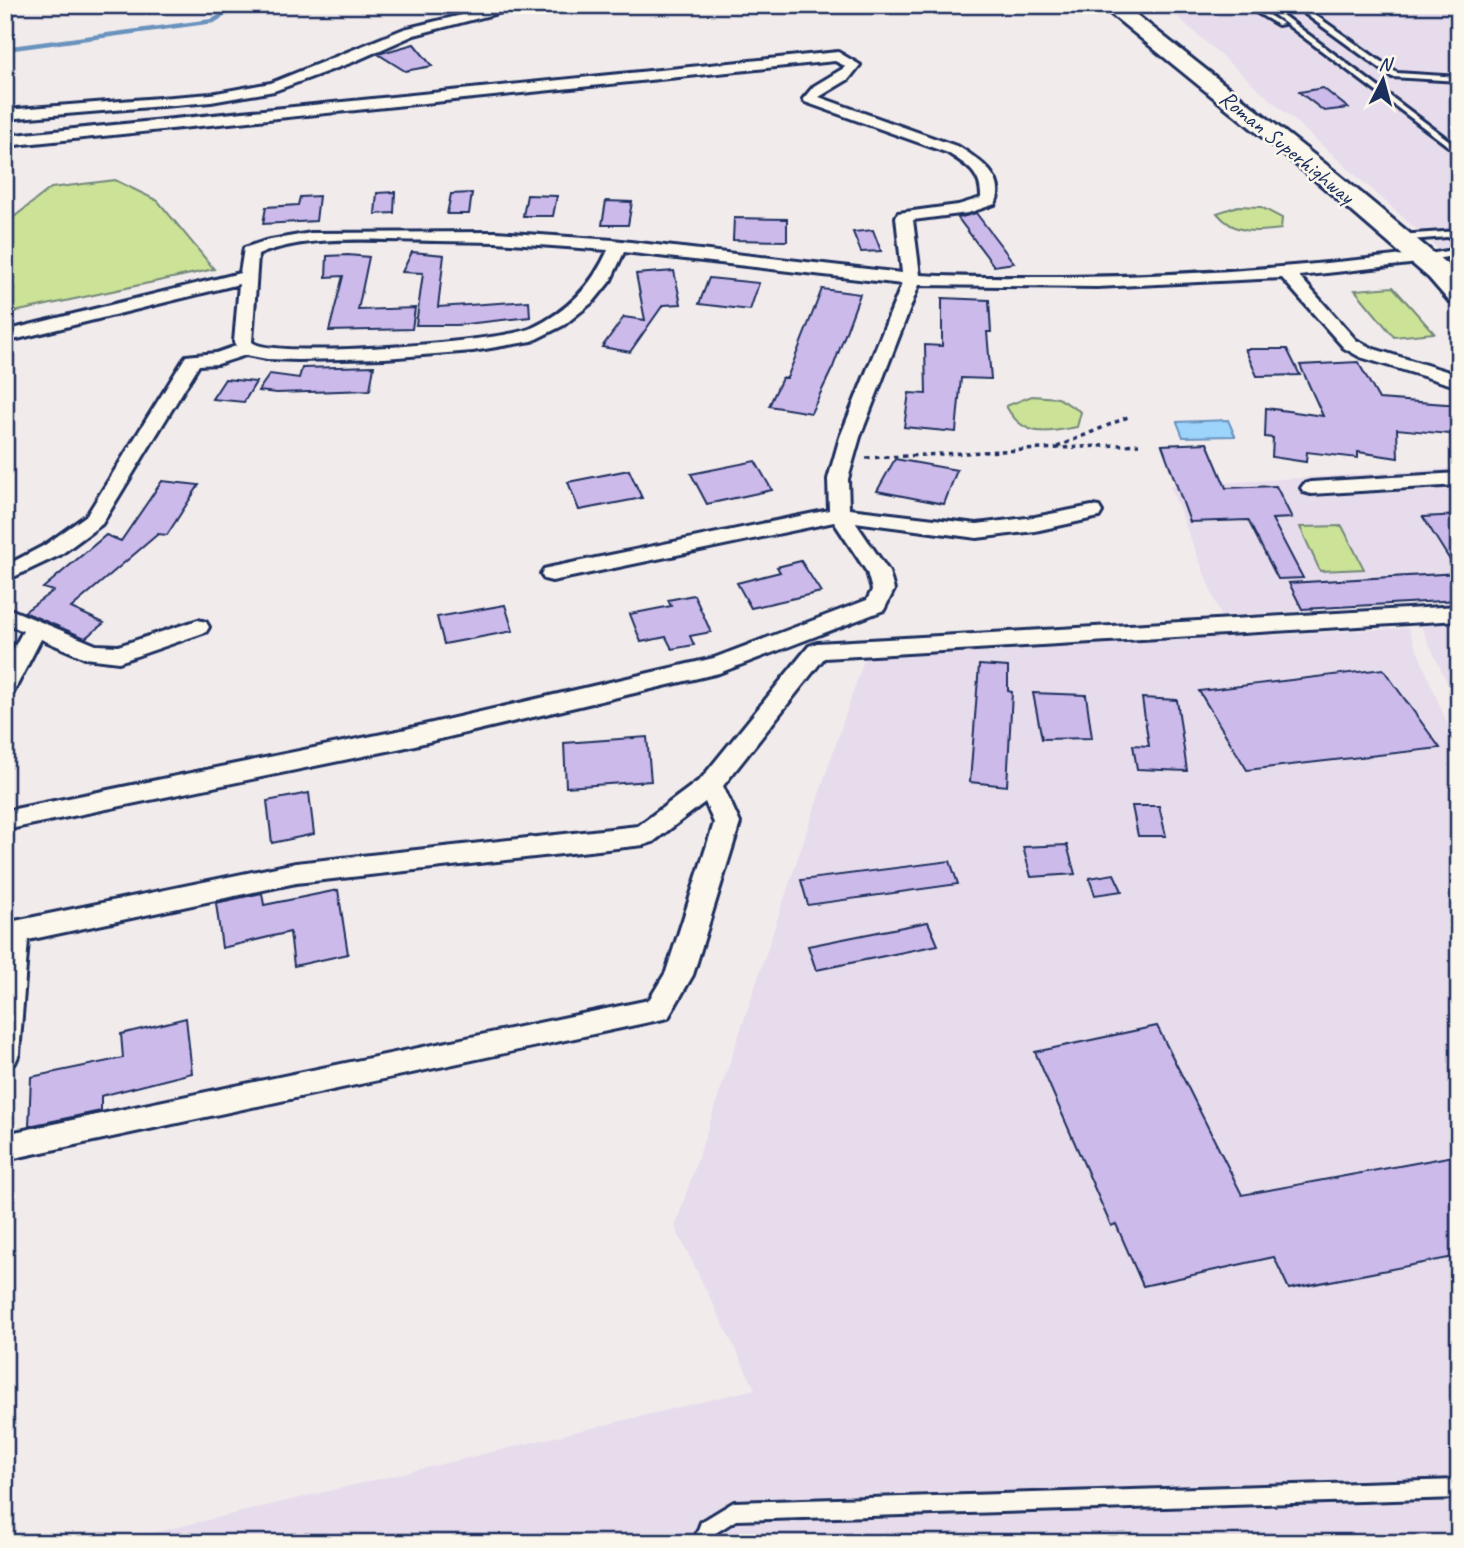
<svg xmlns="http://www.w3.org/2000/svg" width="1464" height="1548" font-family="Caveat,sans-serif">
	<rect width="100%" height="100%" fill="#f2ebec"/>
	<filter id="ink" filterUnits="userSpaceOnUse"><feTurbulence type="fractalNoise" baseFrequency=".0143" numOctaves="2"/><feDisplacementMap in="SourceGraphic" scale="14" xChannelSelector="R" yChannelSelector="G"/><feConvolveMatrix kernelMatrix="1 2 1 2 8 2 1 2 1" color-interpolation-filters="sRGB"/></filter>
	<g filter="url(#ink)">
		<path fill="#e7dcec" d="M1164,5h295v263l-25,-23z
			M1459,468v133l-238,15 -51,-130z
			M1459,622v87l-39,-85z
			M1408,628l51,124v791h-1348l644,-154 -80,-162 190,-571z"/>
		<path fill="#cbe297" stroke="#73887a" stroke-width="2" d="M115,180l43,21 56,68 -209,45v-90l46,-36z
			M1238,206l23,1 21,11 -1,11c-25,3 -46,6 -64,-16z
			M1393,287l41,46 -40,4 -39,-47z
			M1032,396l26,2 23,14 -4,15c-31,6 -54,11 -71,-21z
			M1342,526l22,43 -44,2 -20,-44z"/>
		<path fill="#9dd4fc" stroke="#6992bd" stroke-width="2" d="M1228,420l7,16 -52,1 -6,-15z"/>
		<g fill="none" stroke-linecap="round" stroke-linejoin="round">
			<path stroke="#6992bd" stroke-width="4.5" d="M202,5l51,4 14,-4
				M5,49l208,-28 22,-13"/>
		</g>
		<path fill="#ccbaeb" stroke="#1b2f5e" stroke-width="2" d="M414,44l18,22 -27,5 -27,-17z
			M1323,88l25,20 -24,3 -25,-19z
			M395,192l-1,21 -19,1 2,-21z
			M472,193l-3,21h-22l4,-20z
			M527,195l30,1 -4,20h-30z
			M319,196l-3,25 -53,3 3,-17 32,-2 2,-8z
			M606,201l26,1 -4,23h-26z
			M976,213l38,50 -20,3 -36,-48z
			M734,218l53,1v22l-54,-1z
			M873,230l8,21 -20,1 -8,-20z
			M412,252l32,3 -6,52 91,-6 1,16 -73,8h-41l7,-52 -21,-1z
			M348,255l21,2 -11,53 57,-2 -3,21 -83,2 14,-55 -17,1 1,-21z
			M674,271l7,33 -18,1 -33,47 -28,-5 22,-30 21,3 -9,-46z
			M709,278l50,5 -9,27 -51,-6z
			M822,289l38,5 -27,73 -22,46 -42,-7 13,-28h5z
			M942,298l47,2 2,32h-4l4,47 -30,-1 -5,54 -52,-5 5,-34 17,1 -1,-49 17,1z
			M1245,349h42l13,26 -43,1z
			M1358,362l21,37 80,6v30l-62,-6 1,29 -40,-6v6l-51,-6 -1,10 -34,-5 1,-19 -8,-1 1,-29 57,8 -23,-51z
			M374,366l-4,24 -93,3 -19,-2 12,-17 29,4 3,-10z
			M225,379l31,3 -12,20 -32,-3z
			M1207,443l19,45 50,-2 16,32 -20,1 31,59 -25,1 -30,-59 -58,2 -28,-77z
			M895,459l62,11 -13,34 -67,-13z
			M755,461l17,29 -65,14 -16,-30z
			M629,470l13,28 -63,12 -11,-28z
			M162,481l37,4 -32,50 -9,-1 -87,74 33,15 -19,15 -61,-26 29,-21 -10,-3 63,-53 15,6z
			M1459,515v85l-157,9 -13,-26 169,-10 -35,-56z
			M801,561l20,31 -70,16 -14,-25 43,-11 -3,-5z
			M694,595l17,37 -21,4 4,9 -22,4 -6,-12 -25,5 -11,-28 41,-8 -3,-6z
			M505,605l8,26 -69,13 -7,-27z
			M979,665l29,2v24l4,1 -5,94 -37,-4z
			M1383,669l57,79 -193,22 -48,-79z
			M1033,693l53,2 6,43 -50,1z
			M1142,698l35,2 10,71 -50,-2 -4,-24 16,1z
			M647,737l4,44 -85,6 -2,-44z
			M309,793l5,41 -42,9 -5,-42z
			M1132,806h27l7,30h-28z
			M1067,845l8,29 -44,3 -8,-30z
			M950,861l8,23 -150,21 -7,-25z
			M1114,874l8,17 -27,4 -6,-17z
			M338,890l10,64 -54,12 -4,-34 -68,16 -6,-45 46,-10 2,12z
			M928,922l10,23 -122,25 -8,-24z
			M186,1018l6,55 -91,23v15l-72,15 2,-49 92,-19 -2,-24z
			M1157,1026l85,169 217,-40v101l-170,33 -15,-32 -131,29 -27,-62 -5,2 -76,-174z"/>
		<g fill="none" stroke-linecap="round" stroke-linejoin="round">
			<g stroke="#1b2f5e" stroke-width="6">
				<path id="lane" d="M1244,5h8l31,19 -5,1z
					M1261,5h8l190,143v6z
					M1293,5h8l96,68 62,4v4l-67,-4z
					M1459,231v5l-61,5 -4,-3 4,-3z
					M1459,249v6l-36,6 -4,-3 4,-3z
					M1459,1480v18l-723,22 -22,14 -3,9h-18l8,-21 33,-20z"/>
			</g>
			<g stroke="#1b2f5e" stroke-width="6">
				<path id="street" d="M503,5h25l-114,30 -61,27 -79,29 -63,11 -206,17v-9l206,-16 60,-11 133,-54z
					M838,52l22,13 -11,14 -30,18 140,50c19,12 49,31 36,57l-27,9 -55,7 7,55c48,3 96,2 144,2 120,-1 239,-10 358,-24l9,5 -3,4 -129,14 57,64 18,9 85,26v12l-99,-30 -16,-9 -62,-70 -185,9 -178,-2 -59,152 -12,42 1,30 128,15 58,-7 57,-11 7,1 3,5 -3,5 -64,14 -58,7 -122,-16 34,50 5,18 -10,20 -165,63 -317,75 -397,82v-19l397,-81 312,-72 153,-58 5,-10 -5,-18 -33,-50 -282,59 -8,-2 -3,-5 3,-5 8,-2 277,-57 -1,-31 12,-42 62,-153 -278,-32 -13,28 -17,21 -30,24 -32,16 -59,10 -88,7 -87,2 -31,-1 -21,-4 -28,9 -19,1 -97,159 -42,31 -55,26v-15l40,-21 42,-30 99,-159 30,-3 20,-7 -2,-4 5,-58 -234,58v-11l235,-58 4,-25 21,-7 46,-8 185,-1 117,8 289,33 -6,-56 2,-4 60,-8 23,-7c1,-24 -14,-33 -33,-45l-143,-51 -2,-3 11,-13 30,-18 1,-2 -10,-5 -830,85v-10zM437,241l59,1 112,8c-16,36 -40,61 -76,78 -29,14 -262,32 -280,14l6,-87c50,-22 125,-14 179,-14z
					M1459,473v12l-148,9 -7,-2 -3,-4 3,-4 7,-2z
					M1459,606v14l-635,38 -101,128 17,37 -47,152 -25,43 -663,142v-26l644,-134 17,-28 48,-149 -9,-21 -52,40 -9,3 -348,38 -268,57 -9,114 -4,9 -10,3v-143l291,-60 342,-37 63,-47 108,-133 8,-3z
					M5,607l91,38 22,1 80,-26 8,2 3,5 -3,5 -87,30 -34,-4 -44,-19 -28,54 -8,2v-31l18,-33 -18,-8z"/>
			</g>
			<g stroke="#1b2f5e" stroke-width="6">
				<path id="primary" d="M1100,5h24l214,169 111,92 10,12v25l-10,-2 -20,-23 -109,-94z"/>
			</g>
			<path stroke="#1b2f5e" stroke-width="3.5" stroke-dasharray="4.5 4.5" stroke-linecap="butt" d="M1057,447l73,-31
				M866,458l273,-14"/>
			<use href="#lane" fill="#fbf7ec" fill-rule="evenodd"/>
			<use href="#street" fill="#fbf7ec" fill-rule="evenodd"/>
			<use href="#primary" fill="#fbf7ec" fill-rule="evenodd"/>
		</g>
	</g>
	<g text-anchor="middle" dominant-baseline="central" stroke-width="5" stroke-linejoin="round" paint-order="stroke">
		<g font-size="23" fill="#1b2f5e" stroke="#fbf7ec">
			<text transform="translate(1287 147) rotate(39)">Roman Superhighway</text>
		</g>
	</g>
	<rect width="1464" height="1548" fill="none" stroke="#fbf7ec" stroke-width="28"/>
	<rect x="14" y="14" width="1436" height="1520" fill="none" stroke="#1b2f5e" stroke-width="2.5" filter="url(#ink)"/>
	<g transform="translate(1383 80) rotate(6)" stroke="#fbf7ec" stroke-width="5" paint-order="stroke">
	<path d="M0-5L12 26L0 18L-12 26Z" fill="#1b2f5e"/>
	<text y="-10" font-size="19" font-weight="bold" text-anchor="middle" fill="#1b2f5e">N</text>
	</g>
</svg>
